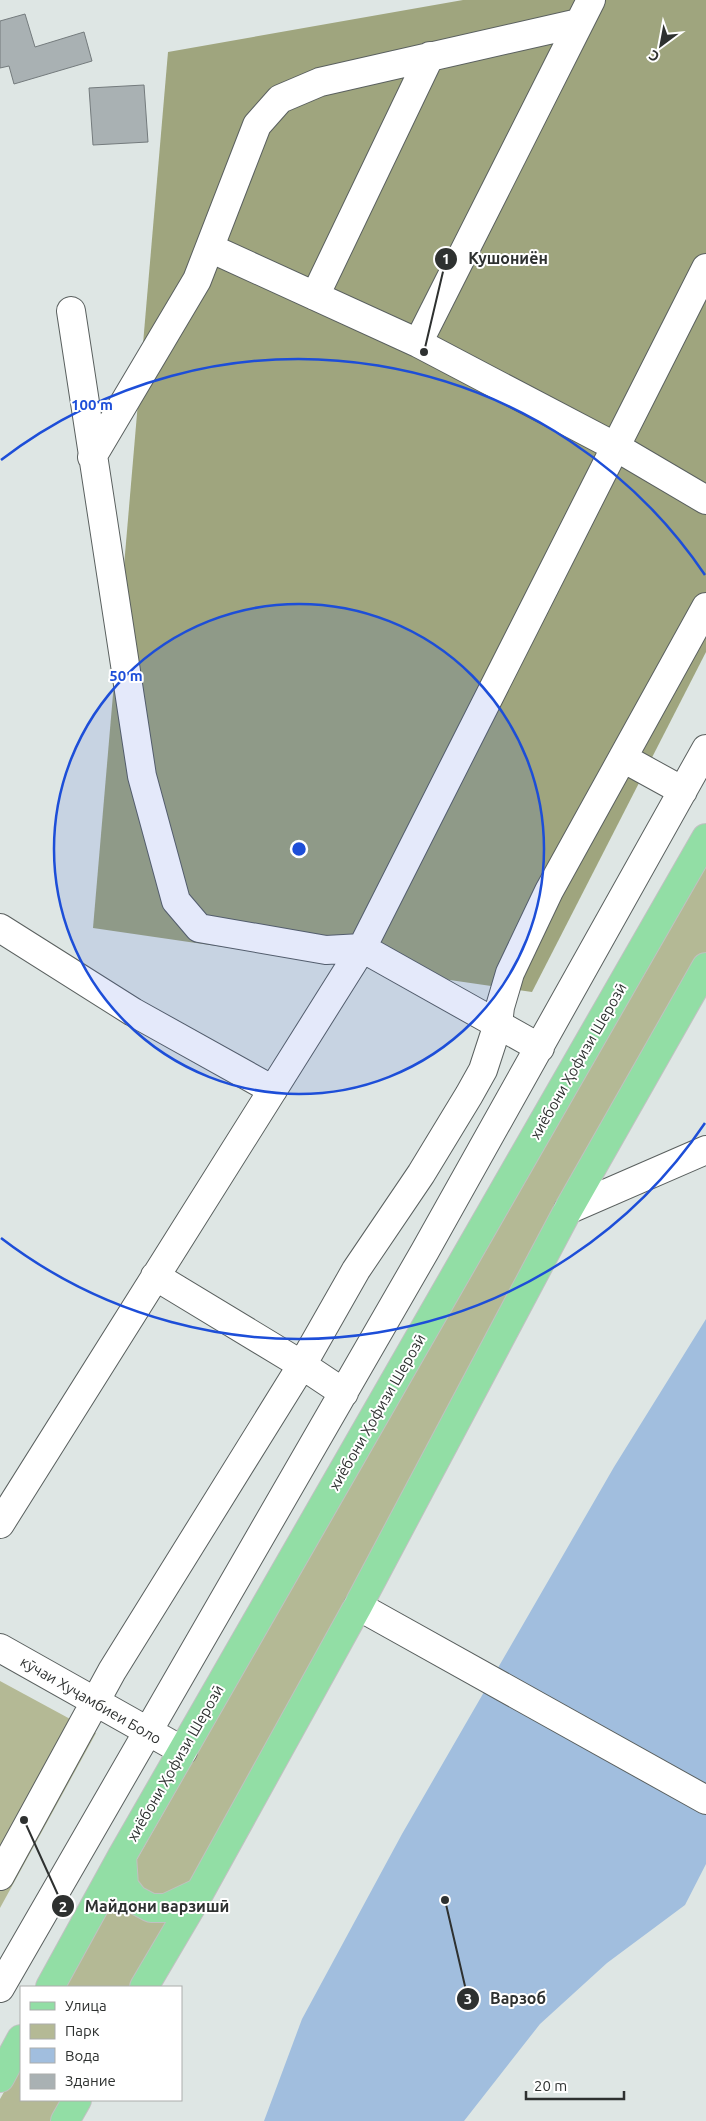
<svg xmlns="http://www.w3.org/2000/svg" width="706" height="2121" font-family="Ubuntu,sans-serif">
	<rect width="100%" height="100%" fill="#dee6e4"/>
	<path fill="#b4b995" d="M706,863v111l-575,1013h-67z
		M0,1681l96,52 -96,175z
		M21,2062v38h46l-12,21h-55v-22z"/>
	<path fill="#9fa57e" d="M463,0h243v652l-174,340 -439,-64 75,-876z"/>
	<path fill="#a1bede" d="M706,1319v545l-21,41 -78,58 -67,61 -76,97h-200l38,-102 100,-185 212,-367z"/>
	<path fill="#a9b1b3" stroke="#747b7d" d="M25,14l10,33 49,-15 8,29 -78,23 -5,-18 -9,2v-47z
		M144,85l4,57 -55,3 -4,-57z"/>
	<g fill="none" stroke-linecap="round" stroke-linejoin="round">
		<g stroke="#5a605f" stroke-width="30">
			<path id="minor" d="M591,0l-173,343 198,104 90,53
				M210,248l208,95
				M315,296l115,-240
				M71,311l71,465 34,125 23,27 127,22 36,-2 178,100
				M92,457l105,-177 60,-155 23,-26 40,-17 259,-59
				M623,758l60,33
				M0,928l133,84 140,78
				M568,1210l138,-60
				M155,1276l147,89 42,28
				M0,1524l362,-576 344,-680
				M358,1606l348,194
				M0,1648l183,103
				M0,1876l112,-205 190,-306 54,-95 65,-96 48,-79 14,-25 15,-46 2,-17 10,-34 39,-82 157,-284
				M0,1988l425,-737 281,-502"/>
		</g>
		<g stroke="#c0c1c1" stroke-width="30">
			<path id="major" d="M122,1856l2,30 10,13 17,9h15l34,-16
				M50,1987l72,-131 584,-1018
				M144,1987l56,-95 158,-286 210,-396 138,-243
				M0,2078l21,-39
				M65,2121l12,-21"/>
		</g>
		<use href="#minor" stroke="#fff" stroke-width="28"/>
		<use href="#major" stroke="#92dea5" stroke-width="28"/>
	</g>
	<circle cx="299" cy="849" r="245" fill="#1d4ed8" fill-opacity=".12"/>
	<g fill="none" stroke="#1d4ed8" stroke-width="2.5">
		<circle cx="299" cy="849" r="245"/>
		<path d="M705 1123A490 490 0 0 1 1 1238M1 460A490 490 0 0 1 705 575"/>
	</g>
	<g text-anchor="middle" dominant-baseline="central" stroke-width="4" stroke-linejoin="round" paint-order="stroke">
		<g font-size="15" fill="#2e3130" stroke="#fff">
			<text transform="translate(578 1061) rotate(-60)">хиёбони Ҳофизи Шерозӣ</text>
			<text transform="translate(377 1412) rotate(-60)">хиёбони Ҳофизи Шерозӣ</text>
			<text transform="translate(91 1700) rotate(30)">кӯчаи Хуҷамбиеи Боло</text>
			<text transform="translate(175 1763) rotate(-60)">хиёбони Ҳофизи Шерозӣ</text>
		</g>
	</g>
	<circle cx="299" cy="849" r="8" fill="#1d4ed8" stroke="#fff" stroke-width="2.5"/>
	<g font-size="15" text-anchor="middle" font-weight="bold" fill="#1d4ed8" stroke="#fff" stroke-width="4" stroke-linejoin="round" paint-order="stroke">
		<text x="92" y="410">100 m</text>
		<text x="126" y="681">50 m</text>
	</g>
	<path fill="none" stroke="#2e3130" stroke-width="2" d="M424 352L446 259M24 1820L63 1906M445 1900L468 1999"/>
	<g fill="#2e3130" stroke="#fff" stroke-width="2">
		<circle cx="424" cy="352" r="5"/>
		<circle cx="24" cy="1820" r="5"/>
		<circle cx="445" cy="1900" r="5"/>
		<circle cx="446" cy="259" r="12"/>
		<circle cx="63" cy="1906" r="12"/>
		<circle cx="468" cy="1999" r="12"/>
	</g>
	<g font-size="15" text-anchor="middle" font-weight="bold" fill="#fff">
		<text x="446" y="264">1</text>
		<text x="63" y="1912">2</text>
		<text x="468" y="2004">3</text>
	</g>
	<g font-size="16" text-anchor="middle" font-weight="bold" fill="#2e3130" stroke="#fff" stroke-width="4" stroke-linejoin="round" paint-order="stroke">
		<text x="508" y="264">Кушониён</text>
		<text x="157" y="1912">Майдони варзишӣ</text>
		<text x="518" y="2004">Варзоб</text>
	</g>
	<rect x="20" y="1986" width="162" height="115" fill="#ffffff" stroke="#abadac"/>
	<rect x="30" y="2002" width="25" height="8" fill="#92dea5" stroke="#abadac"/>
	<text x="65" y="2011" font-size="15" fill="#2e3130">Улица</text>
	<rect x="30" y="2024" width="25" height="15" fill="#b4b995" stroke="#abadac"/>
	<text x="65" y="2036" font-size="15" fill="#2e3130">Парк</text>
	<rect x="30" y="2048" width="25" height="15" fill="#a1bede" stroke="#abadac"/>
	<text x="65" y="2061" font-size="15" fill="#2e3130">Вода</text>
	<rect x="30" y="2074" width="25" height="15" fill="#a9b1b3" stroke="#abadac"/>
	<text x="65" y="2086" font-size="15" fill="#2e3130">Здание</text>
	<g transform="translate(661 45) rotate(212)" stroke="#ffffff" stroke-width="4" paint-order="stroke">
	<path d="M0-4L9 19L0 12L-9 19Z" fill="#2e3130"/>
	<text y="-8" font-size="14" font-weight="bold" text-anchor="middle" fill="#2e3130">С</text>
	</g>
	<path d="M526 2091v8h98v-8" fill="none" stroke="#2e3130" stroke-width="2.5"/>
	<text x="534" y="2091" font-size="15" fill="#2e3130" stroke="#ffffff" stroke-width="4" paint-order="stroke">20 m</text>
</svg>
